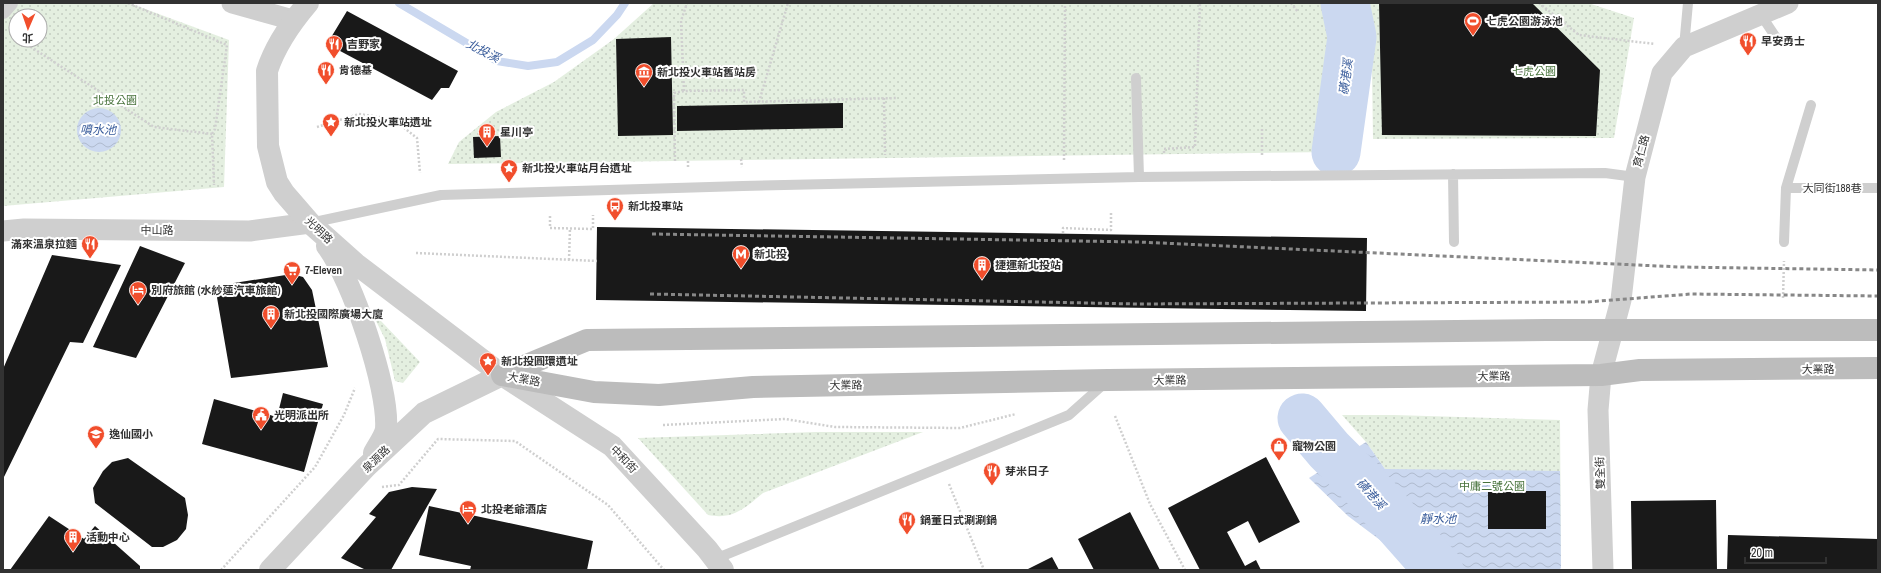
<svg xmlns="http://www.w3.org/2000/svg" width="1881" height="573" font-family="'Archivo Narrow','Noto Sans TC',sans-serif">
	<defs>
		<pattern id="green-dots" width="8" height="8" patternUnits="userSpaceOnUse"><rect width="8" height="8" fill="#e4efe0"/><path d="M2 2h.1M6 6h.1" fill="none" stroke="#c4cdc1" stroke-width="1.8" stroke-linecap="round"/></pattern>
		<pattern id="water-waves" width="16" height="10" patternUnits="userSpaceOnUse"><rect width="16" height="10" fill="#cbd8f0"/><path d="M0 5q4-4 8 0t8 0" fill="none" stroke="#afbace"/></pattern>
	</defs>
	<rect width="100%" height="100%" fill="#fff"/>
	<path fill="url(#green-dots)" fill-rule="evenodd" d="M3,3h126l100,37 -5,147 -221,19zM16,16h24v24h-24z
		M654,3h675l7,20 1,40 -7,89 -882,12 11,-22 37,-30 58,-30 60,-43z
		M1369,3h219l46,15 -20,120 -241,1 -2,-131z
		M377,320l4,1 39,41 -17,21 -8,-2 -10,-42 -9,-18z
		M1342,415h52l166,5 1,148 -33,2 -143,-101 -19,-27z
		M817,432h106l-160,61c-18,15 -30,27 -55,22l-70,-77z"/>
	<path fill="url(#water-waves)" d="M77 130a22 22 0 1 1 44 0a22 22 0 1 1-44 0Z
		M1366,442l19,27 175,2 1,97 -2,2h-139l-72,-54 -39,-38z"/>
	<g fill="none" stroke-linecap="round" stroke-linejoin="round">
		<path stroke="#cbd8f0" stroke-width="8" d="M399,3l98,58 31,5 29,-4 36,-22 24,-25 8,-12"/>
		<path stroke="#cbd8f0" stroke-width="49" d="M1336,152l16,-115 -7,-34
			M1302,418l27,32 34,34 76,86"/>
	</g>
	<path fill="#191919" d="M1379,3h153l68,67 -4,66 -214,-1z
		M347,11l111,60 -9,17h-8l-9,12 -105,-56z
		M671,37l2,98 -55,1 -2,-97z
		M843,103v25l-166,3v-25z
		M500,136l1,21 -27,1 -1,-21z
		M597,227l770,11 -1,73 -770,-11z
		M140,246l45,17 -49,95 -43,-11z
		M52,255l69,10 -38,78 -13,-1 -67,137v-110z
		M292,274l11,3 9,13 16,77 -97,11 -16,-92z
		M283,393l40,11 -19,68 -102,-28 12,-45 63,18z
		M1266,457l34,65 -41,21 -11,-22 -21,11 18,34 11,-6 5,10h-61l-32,-62z
		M128,458l57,40 3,17 -2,14 -9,11 -14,7h-11l-57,-44 -2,-15 10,-17 9,-9z
		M412,487l25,2 -46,81h-25l-25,-12 35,-41 -7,-3 20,-22z
		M1488,491h58v38h-58z
		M1716,500l1,70h-85l-1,-69z
		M429,506l164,35 -6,29h-117l1,-4 -52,-11z
		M1130,512l30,58h-66l-16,-31z
		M49,516l35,23 11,-13 45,40v4h-130z
		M1728,535l150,4v31h-151z
		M1052,557l7,13h-33z"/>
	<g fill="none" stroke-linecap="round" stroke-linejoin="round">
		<path stroke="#cfcfcf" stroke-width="2.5" stroke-dasharray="2 2" stroke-linecap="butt" d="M128,3l99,42 -12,84 -3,5 2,51
			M1291,3l7,9
			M1539,3l40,32 76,9
			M28,40v5l126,82 58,7
			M684,91l-3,-70 6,-18
			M884,98l1,57
			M759,102l29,-99
			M317,127l42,-13 34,5 24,19 3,35
			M1262,129v28
			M1164,153v-4l31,-2 5,-144
			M741,159l1,8
			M1064,160l1,-157
			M675,161l-1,-68 10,-2 60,-1v12l153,-4
			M688,161v7
			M550,216v12l43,1v-14
			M1063,233v-5l48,2v-19
			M416,253l181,8
			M569,260l1,-32
			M1783,298l1,-37
			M1115,416l35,88 35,66
			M663,425l122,-6 50,8 125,1 56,-14
			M949,484l35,86
			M382,487l17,-2 39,-46 77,2 93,64 56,65
			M221,570l94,-103 29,-52 11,-27"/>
		<path stroke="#cfcfcf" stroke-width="10" d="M1761,15l14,21
			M1684,47l4,-44
			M1136,78l3,99
			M1453,174l1,68
			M1786,188h92
			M310,223l131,-28 302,-9 396,-9 466,-4 30,4
			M1784,242l2,-54 25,-83
			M715,559l354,-144 37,-33"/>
		<path stroke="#cfcfcf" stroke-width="16" d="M3,11l7,-8"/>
		<path stroke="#cfcfcf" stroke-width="21" d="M232,3l61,17
			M3,231l21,-2 226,2 60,-8
			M1603,570l-5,-160 3,-35 20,-75 14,-123 27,-104 22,-26 104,-44"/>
		<path stroke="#cfcfcf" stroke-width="22" d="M308,3c-17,20 -33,43 -41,68l1,75 9,36 7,11 26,30 46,41 146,111 110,71 95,103 16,21
			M327,246c25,33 62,142 59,183 -1,7 -9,18 -12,24
			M270,570l96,-103 58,-54 78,-38"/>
		<path stroke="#bcbcbc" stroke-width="22" d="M502,375l85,-35 959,-10h332
			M502,375l92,17 65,3 94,-8 355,-7 493,-5 39,-5 238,-2"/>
		<path stroke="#878787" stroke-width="3" stroke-dasharray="4 3" stroke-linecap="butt" d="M652,234l487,8 541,25 198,3
			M650,294l486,10 451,-2 104,-8 187,2"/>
	</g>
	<defs>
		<g id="stadium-pin" transform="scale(0.9)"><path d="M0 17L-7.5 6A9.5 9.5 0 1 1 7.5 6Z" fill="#f14e2c" stroke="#fff"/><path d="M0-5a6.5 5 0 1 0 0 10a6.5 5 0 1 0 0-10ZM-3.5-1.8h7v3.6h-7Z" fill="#fff"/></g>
		<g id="restaurant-pin" transform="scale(0.9)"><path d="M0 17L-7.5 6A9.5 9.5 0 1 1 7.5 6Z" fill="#f14e2c" stroke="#fff"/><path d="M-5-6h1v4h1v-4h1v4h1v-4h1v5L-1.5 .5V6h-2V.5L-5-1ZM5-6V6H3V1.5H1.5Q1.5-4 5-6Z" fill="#fff"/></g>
		<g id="museum-pin" transform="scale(0.9)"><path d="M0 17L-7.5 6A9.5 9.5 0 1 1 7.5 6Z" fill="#f14e2c" stroke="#fff"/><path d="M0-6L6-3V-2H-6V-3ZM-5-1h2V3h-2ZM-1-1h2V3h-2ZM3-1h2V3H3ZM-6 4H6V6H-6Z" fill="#fff"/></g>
		<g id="sight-pin" transform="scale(0.9)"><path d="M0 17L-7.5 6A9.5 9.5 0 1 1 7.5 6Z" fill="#f14e2c" stroke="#fff"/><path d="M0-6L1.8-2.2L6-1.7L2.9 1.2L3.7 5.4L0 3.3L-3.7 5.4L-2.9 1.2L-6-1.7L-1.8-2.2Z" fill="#fff"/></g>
		<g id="building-pin" transform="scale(0.9)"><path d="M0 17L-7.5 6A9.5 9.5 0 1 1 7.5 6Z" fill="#f14e2c" stroke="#fff"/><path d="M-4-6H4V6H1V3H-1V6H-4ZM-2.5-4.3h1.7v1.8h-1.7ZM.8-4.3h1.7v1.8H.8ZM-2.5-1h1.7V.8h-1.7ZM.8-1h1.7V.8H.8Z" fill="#fff"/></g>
		<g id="bus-pin" transform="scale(0.9)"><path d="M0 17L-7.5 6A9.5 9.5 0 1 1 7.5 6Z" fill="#f14e2c" stroke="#fff"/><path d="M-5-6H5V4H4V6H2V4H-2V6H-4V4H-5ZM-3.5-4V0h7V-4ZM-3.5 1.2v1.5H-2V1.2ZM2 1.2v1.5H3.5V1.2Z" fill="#fff"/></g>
		<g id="metro-pin" transform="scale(0.9)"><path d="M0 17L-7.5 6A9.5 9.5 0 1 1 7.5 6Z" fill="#f14e2c" stroke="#fff"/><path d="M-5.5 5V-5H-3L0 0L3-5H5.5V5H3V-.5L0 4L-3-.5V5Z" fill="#fff"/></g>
		<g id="supermarket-pin" transform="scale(0.9)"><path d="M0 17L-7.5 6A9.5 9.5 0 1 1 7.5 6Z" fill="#f14e2c" stroke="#fff"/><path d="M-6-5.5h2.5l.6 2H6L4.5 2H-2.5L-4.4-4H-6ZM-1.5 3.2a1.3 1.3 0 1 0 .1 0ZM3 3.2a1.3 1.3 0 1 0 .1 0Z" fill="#fff"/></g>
		<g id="hotel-pin" transform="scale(0.9)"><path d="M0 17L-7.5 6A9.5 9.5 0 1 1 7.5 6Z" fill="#f14e2c" stroke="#fff"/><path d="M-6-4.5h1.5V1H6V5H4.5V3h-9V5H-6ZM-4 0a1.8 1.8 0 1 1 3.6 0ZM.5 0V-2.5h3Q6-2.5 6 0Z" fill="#fff"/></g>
		<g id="civic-pin" transform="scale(0.9)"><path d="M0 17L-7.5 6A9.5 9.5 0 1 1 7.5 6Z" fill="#f14e2c" stroke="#fff"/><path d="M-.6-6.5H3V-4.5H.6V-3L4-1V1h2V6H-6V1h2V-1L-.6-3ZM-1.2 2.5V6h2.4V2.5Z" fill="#fff"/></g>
		<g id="school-pin" transform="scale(0.9)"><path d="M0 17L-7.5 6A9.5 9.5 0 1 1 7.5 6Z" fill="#f14e2c" stroke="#fff"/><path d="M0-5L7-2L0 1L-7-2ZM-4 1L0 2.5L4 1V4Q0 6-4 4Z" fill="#fff"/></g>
		<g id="shop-pin" transform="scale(0.9)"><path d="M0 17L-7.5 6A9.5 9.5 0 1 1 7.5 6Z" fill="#f14e2c" stroke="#fff"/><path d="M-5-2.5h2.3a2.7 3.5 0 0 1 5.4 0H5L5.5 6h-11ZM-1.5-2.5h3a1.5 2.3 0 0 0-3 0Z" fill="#fff"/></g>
	</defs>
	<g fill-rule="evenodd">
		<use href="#stadium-pin" x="1473" y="21"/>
		<use href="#restaurant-pin" x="1748" y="41"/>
		<use href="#restaurant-pin" x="334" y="44"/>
		<use href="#restaurant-pin" x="326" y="70"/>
		<use href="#museum-pin" x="644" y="72"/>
		<use href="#sight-pin" x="331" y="122"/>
		<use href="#building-pin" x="487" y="132"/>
		<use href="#sight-pin" x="509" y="168"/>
		<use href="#bus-pin" x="615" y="206"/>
		<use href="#restaurant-pin" x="90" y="244"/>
		<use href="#metro-pin" x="741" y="254"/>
		<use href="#building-pin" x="982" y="265"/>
		<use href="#supermarket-pin" x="292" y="270"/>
		<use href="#hotel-pin" x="138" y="290"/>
		<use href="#building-pin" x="271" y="314"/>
		<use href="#sight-pin" x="488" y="361"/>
		<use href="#civic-pin" x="261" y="415"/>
		<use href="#school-pin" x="96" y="434"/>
		<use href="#shop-pin" x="1279" y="446"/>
		<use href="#restaurant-pin" x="992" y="471"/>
		<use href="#hotel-pin" x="468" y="509"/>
		<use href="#restaurant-pin" x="907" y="520"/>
		<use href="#building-pin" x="73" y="537"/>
	</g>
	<g text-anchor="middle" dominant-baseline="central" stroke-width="4" stroke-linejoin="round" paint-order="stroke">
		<g font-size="11" font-weight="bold" fill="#323232" stroke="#fff" text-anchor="start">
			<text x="1486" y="21">七虎公園游泳池</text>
			<text x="1761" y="41">早安勇士</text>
			<text x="347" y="44">吉野家</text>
			<text x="339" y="70">肯德基</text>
			<text x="657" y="72">新北投火車站舊站房</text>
			<text x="344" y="122">新北投火車站遺址</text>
			<text x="500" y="132">星川亭</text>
			<text x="522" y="168">新北投火車站月台遺址</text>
			<text x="628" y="206">新北投車站</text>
			<text x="77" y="244" text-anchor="end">滿來溫泉拉麵</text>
			<text x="754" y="254">新北投</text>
			<text x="995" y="265">捷運新北投站</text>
			<text x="305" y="270">7-Eleven</text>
			<text x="151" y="290">別府旅館 (水紗蓮汽車旅館)</text>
			<text x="284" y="314">新北投國際廣場大廈</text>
			<text x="501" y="361">新北投圓環遺址</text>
			<text x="274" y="415">光明派出所</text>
			<text x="109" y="434">逸仙國小</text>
			<text x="1292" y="446">寵物公園</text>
			<text x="1005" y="471">芽米日子</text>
			<text x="481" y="509">北投老爺酒店</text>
			<text x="920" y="520">鍋董日式涮涮鍋</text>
			<text x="86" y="537">活動中心</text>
		</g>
		<g font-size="11" fill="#47723b" stroke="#fff">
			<text x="1534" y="71">七虎公園</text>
			<text x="115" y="100">北投公園</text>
			<text x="1492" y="486">中庸二號公園</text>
		</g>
		<g font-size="11" fill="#323232" stroke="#fff">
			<text transform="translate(1641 151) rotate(-75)">育仁路</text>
			<text x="1832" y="188">大同街188巷</text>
			<text x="157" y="230">中山路</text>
			<text transform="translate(319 230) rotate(43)">光明路</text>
			<text x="1818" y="369">大業路</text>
			<text transform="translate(1494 376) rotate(-1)">大業路</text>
			<text transform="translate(524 379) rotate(10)">大業路</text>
			<text transform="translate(1170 380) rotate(-1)">大業路</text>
			<text transform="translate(846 385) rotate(-1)">大業路</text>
			<text transform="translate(376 459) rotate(-44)">泉源路</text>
			<text transform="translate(624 459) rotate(46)">中和街</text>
			<text transform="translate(1600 473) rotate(-92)">雙全街</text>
		</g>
		<g font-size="12" font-style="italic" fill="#395c9b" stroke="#fff">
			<text transform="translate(483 51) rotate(27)">北投溪</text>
			<text transform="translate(1346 77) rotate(-82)">磺港溪</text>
			<text x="98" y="130">噴水池</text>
			<text transform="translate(1371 494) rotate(48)">磺港溪</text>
			<text x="1438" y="519">靜水池</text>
		</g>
	</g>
	<rect width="1881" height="573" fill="none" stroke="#323232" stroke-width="8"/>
	<g transform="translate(28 28) rotate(182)"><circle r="19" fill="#ffffff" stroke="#adadad"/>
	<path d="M0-3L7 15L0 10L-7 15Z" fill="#f14e2c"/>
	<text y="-6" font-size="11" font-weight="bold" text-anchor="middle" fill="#323232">北</text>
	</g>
	<path d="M1745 557v6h81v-6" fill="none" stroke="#323232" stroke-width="2"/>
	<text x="1751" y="557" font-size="12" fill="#323232" stroke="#ffffff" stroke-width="3" paint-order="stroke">20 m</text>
</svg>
